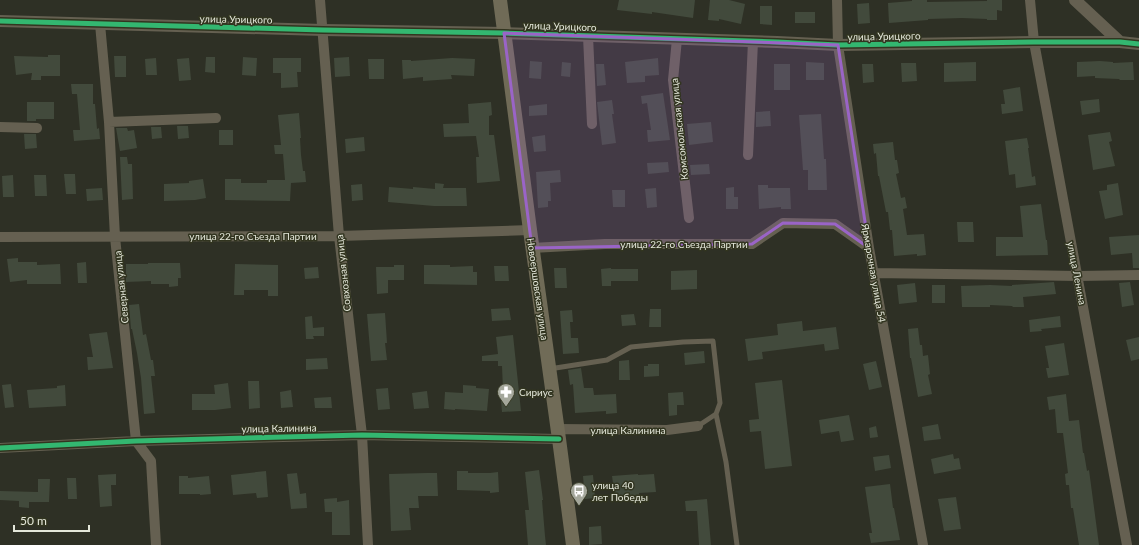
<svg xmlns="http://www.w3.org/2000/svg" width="1139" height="545" font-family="Lato,sans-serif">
	<rect width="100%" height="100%" fill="#2e3025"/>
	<path fill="#424a3c" d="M619,0h76l-2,18 -41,-6v2l-35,-4z
		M710,0h19l16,4 -4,20 -22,-5v2l-11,-1z
		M912,0h15v2l60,-1v-1h15v11l-5,-1v10h-10v-1l-25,-1 -34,1v1l-39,3 -1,-20 24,-2z
		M869,3l1,20 -12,1 -1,-20z
		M760,6h12v19l-12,-1z
		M795,12h20v11h-20z
		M48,55h12v21h-19v4h-10l1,-7 -16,2 -2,-19 34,1z
		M114,56h12v21h-11z
		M206,57h9v16l-10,-1z
		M243,57l14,1 -1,18 -14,-1z
		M349,57l1,19 -15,1 -1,-19z
		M156,58l1,17h-11l-1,-16z
		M189,58l2,22 -12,1 -2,-22z
		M273,58h28v14h-4l1,15 -17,1v-15h-8z
		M452,58l23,1 -1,17 -23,-1 1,4 -29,2v-4l-20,2 -1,-19h9v1z
		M658,58l1,17 -14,1v6l-18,1 -2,-21z
		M368,59h16v20h-15z
		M530,61l12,1 -1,17 -12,-1z
		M1100,61l13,1v1l20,-1 1,18h-14l-1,-1 -24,-1v-2l-18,1v-15z
		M562,62l9,1 -1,14 -9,-1z
		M806,62l18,1v17h-18z
		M976,62v19l-32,1v-19z
		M901,63h15l1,18 -15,1z
		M596,64h8l2,21 -9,1z
		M774,64h16v26h-16z
		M862,64h11l1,18 -11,1z
		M71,84h22v20h2l2,25 2,-1 1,11 -26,2 -1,-11h7l-3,-36h-5z
		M1020,87l3,24 -21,3 -1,-10h4l-2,-14z
		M663,93l7,47 -22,2 -1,-12h4l-4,-27 -5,1 -1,-8z
		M1099,99l1,13 -18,3 -2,-14z
		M612,100l2,14h-2l4,29 -14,2 -5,-43z
		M27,102h27v17h-18v2h-9z
		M491,102l1,13 -3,1v19h5l6,46 -23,2 -1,-26h3l-3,-21 -32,1 -1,-13 26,-1 -1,-19z
		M547,104v11l-18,1v-10z
		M770,111l1,15 -15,1v-15z
		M299,113l2,25h-1l1,17 2,16h2l1,11 -15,1 -1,18 -65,-1v-21h16v4h26v-3h18l-2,-26h-8l-1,-9h7l-3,-30z
		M821,114l3,45h2l1,31h-19v-20h-5l-4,-55z
		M711,122l2,20 -24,3 -2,-21z
		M177,126h11l1,12 -11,1z
		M151,127h10l1,11 -10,1z
		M116,128h11l1,3 6,-1 3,18 -17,3z
		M219,130h14v15h-14z
		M1110,132l2,9 -3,1 6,24 -22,4 -5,-35z
		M24,134h12l1,14 -12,1z
		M545,135l1,16 -12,1 -2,-15z
		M364,137l1,14 -19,2 -1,-14z
		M1027,138l2,10h-1l4,29 3,-1 1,9 -20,3 -1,-14 -6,1 -4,-34z
		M893,142l2,18h2l2,13 -3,1 5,24 4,-1 2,11 -4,1 4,26 17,-1 2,21 -9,1v-2l-23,2 -2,-26h-2l-2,-18h-2l-7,-36h-1l-2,-23 -2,1 -1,-10z
		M120,157h7l1,7h4l1,35 -11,1z
		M668,162l1,10 -21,2 -1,-11z
		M709,164l1,10 -19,1 -1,-10z
		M560,170l1,12 -11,1 1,18h-3v6l-10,1 -2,-36z
		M64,174h11l1,20h-10z
		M13,175l1,22h-11l-1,-21z
		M34,175h12l1,21h-12z
		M203,179l3,19 -11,2 -31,1v-17l25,-1v-2z
		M435,183l9,1 -1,4h23l1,18h-33l-46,-4 1,-15 24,2v-2l22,2z
		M1118,183l5,32 -18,4 -6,-28 8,-1v-5z
		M362,184l1,16 -11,1 -1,-16z
		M758,185h10v3h22l1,21h-10v-2l-22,2z
		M734,187v10h4v12h-12v-21z
		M102,188l1,12 -16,1 -1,-12z
		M656,188l1,19 -10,1 -2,-19z
		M612,190h13v17h-12z
		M1041,204l5,36h1l1,15 -52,1v-19h27l-3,-31z
		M957,222h16l1,20h-16z
		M1139,235v33h-6l-1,-15 -21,2 -2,-18z
		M18,258v4h19v3l23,-1 1,20h-34v-4l-17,2 -3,-23z
		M86,262l1,21h-9l-1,-20z
		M148,263h32l1,15h-3v8l-9,1v-3h-18v-3l-25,1v-18h22z
		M235,264l43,1v31h-10v-6h-24v5h-10z
		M394,265h10v15h-16v13l-11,1 -1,-27h18z
		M424,265h26v2l23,-1v6h4v13l-53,-1z
		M494,266h14l1,15h-14z
		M318,267l1,11 -14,1 -1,-11z
		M554,268h12l1,20h-12z
		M611,268v1h27v12h-27v5h-9l-1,-17z
		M697,270v19l-26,1v-19z
		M1054,282l2,12 -33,3 1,10h-11l-1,-1 -22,-1v2h-28l-1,-21 29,-1 22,1v-1z
		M1130,282l4,23 -12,2 -3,-24z
		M915,283l2,19 -18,2 -2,-19z
		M932,285h13v18h-13z
		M139,304l4,31 3,-1 5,26h2l2,16h-4l4,37 -11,1 -3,-36 -4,-25 -5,-24h-1l-2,-24z
		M509,308l2,12 -19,1 -1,-12z
		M650,309h11v18h-12z
		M572,310l1,12h-3l1,16h7l1,15 -16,1 -3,-43z
		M385,313l2,30h-2l2,17 -16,1 -4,-47z
		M634,314l2,11 -14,1 -1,-11z
		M312,316l1,12 11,-1v9h-11l1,3h-8l-1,-22z
		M1060,316l1,11 -20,2 1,2 -12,1 -1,-12z
		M802,321l1,10 33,-4 3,22 -14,2 -1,-7 -62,8 1,7 -15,2 -3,-22 33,-4 -1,-11z
		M918,328l2,17h2l1,11 5,-1 2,19 -2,1 4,19 -14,3 -7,-39h-1l-2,-29z
		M107,332l6,36 -25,2 -1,-13h6l-4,-23z
		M513,335l8,76 -19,1 -2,-23 3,1 -1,-24h-4v-5h-16v-5l16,-2 -2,-17z
		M1139,337v22l-8,2 -5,-21z
		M1064,343l5,32 -21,3 -2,-10h3l-4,-22z
		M704,351l1,12 -20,2 -1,-12z
		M327,358l1,11 -22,1v-11z
		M629,360l1,20h-11v-19z
		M876,361l6,26 -13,3 -6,-26z
		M648,364h11v12l-15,1v-11h4z
		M581,368l3,20h9l1,7 22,-1 1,19 -11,1v-3l-31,2 -2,-29 -3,1 -2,-15z
		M782,380l10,86 -27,3 -4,-38 -11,1 -1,-12 10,-1 -4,-36z
		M248,381h11l1,27 -11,1z
		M228,383l3,25 -16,2h-23v-16h23l-1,-9z
		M11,384l3,23 -9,1 -3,-23z
		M65,385l1,21 -37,2 -2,-18 30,-2v-2z
		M463,385l13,1v2l13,1 -2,22 -32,-2v1l-11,-1 1,-17 18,1z
		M388,388l2,21 -12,1 -2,-21z
		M291,390l2,17 -12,1 -1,-16z
		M427,391l2,17 -15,1 -2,-16z
		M683,392l1,13h-7v10l-8,1 -1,-23z
		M1066,394l3,27 10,-1 4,33h1l3,18 2,-1 10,75h-20l-6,-37h-2l-2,-23h-3l-1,-11 3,-1 -5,-40h-6l-2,-24 -6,1 -2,-13z
		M331,397l1,11h-17l-1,-10z
		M849,415l5,25 -13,2 -2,-11 -18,3 -2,-14z
		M938,424l3,15 -17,2 -2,-14z
		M876,426l2,11 -8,1 -1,-10z
		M953,454l1,5 5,-1 2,11 -27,5 -3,-15z
		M889,455l2,13 -16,3 -2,-14z
		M539,470l4,30h-1l3,36 1,9h-18l-3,-35h4l-4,-38z
		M266,471l2,26 -11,1 -1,-5 -23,2 -2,-20z
		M457,471h11v2h22l8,-1 1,20 -9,1v-2l-33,-1z
		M297,473l3,21 6,-1 1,15 -16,1 -4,-35z
		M427,473h10l1,23h-20l1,12h-10l2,22 -20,1 -2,-57z
		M116,474v11h-5l1,21 -12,1 -2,-32z
		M638,474v1l16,-1 2,18 -17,1v3l-24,2 -3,-22z
		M593,475l2,23 -10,1 -2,-23z
		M179,476h9v2l21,-2 2,18 -11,1v-1h-21z
		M67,478h9l1,21h-9z
		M38,479h12l-1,23h-20v6l-10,-1v-6l-19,-1v-9l38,1z
		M890,484l3,24h1l6,32 -29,3 -2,-10h3l-7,-46z
		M956,497l5,32 -17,2 -6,-32z
		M337,498v4l12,-2 1,35h-18v-23h-7l-1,-13z
		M707,499l4,46h-12l-2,-34h-11l-1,-10z
		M601,526l1,18 -13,1v-18z"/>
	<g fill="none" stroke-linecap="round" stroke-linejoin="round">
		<path stroke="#656051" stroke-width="5" d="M549,369l58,-9 24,-13 52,-5 30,-1 7,62 -4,11 -18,12
			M716,414l10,48 11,83"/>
		<path stroke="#656051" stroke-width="10" d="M320,0l19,236 23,199 6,110
			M837,0l1,45 31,203 54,297
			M1030,0l4,42 93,503
			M100,24l9,98 6,115 21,204 15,20 5,84
			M588,36l4,88
			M677,39l-4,41 16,138
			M109,122l107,-4
			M0,127l37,1
			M748,155l5,-114
			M0,237l339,-1 191,-6
			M532,248l73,-4h147l31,-21 52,1 34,24
			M873,273l205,3 61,-1
			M558,429l109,1 31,-4
			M0,448l136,-7 226,-6 197,4"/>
		<path stroke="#656051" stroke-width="12" d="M1075,0l45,42
			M0,21l323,9 181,3 273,9 61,3 196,-3h86l19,2"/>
		<path stroke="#706b57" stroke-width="14" d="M500,0l30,230 29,209 14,106"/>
		<g stroke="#323520" stroke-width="8">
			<path id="cycleway" d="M0,21l323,9 181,3 273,9 61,3 196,-3h86l19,2
				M0,448l136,-7 226,-6 197,4"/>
		</g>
		<use href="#cycleway" stroke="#33b770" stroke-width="5"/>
	</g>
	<path fill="#9a64c7" fill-opacity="0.2" stroke="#9a64c7" stroke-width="3" stroke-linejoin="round" d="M504,33l334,12 31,203 -34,-24 -52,-1 -31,21 -220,4z"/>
	<defs>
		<g id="pharmacy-pin" transform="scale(0.9)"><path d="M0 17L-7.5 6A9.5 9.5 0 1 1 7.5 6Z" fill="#a4a79b" stroke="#323520"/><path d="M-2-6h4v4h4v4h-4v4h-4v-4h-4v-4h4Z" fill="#fff"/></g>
		<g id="bus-pin" transform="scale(0.9)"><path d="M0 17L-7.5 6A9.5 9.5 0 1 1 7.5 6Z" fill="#a4a79b" stroke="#323520"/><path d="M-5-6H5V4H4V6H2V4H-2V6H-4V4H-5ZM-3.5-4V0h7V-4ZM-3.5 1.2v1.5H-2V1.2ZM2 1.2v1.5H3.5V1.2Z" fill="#fff"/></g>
	</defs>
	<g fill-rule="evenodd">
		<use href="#pharmacy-pin" x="506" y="392"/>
		<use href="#bus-pin" x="579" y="491"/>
	</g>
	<g text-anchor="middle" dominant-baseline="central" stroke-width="3" stroke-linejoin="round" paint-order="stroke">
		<g font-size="10" fill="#e4e7da" stroke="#323520">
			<text transform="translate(236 19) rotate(1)">улица Урицкого</text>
			<text transform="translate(560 26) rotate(2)">улица Урицкого</text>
			<text transform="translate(884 36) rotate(-1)">улица Урицкого</text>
			<text transform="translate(679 129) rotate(-96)">Комсомольская улица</text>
			<text x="253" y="236">улица 22-го Съезда Партии</text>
			<text x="684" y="244">улица 22-го Съезда Партии</text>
			<text transform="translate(343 273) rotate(-96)">Совхозная улица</text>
			<text transform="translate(874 273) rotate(80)">Ярмарочная улица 54</text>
			<text transform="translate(1077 273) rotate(79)">улица Ленина</text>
			<text transform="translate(121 287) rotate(-96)">Северная улица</text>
			<text transform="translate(538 289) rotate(82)">Новоершовская улица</text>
			<text transform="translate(279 428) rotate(-1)">улица Калинина</text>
			<text x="628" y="430">улица Калинина</text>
		</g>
		<g font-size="10" fill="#e4e7da" stroke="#323520" text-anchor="start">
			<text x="519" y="392">Сириус</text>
			<text x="592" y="485">улица 40<tspan x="592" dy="12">лет Победы</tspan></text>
		</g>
	</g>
	<path d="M14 525v6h75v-6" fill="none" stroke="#e4e7da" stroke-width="2"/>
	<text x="20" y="525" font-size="12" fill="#e4e7da" stroke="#323520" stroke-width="3" paint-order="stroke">50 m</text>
</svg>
